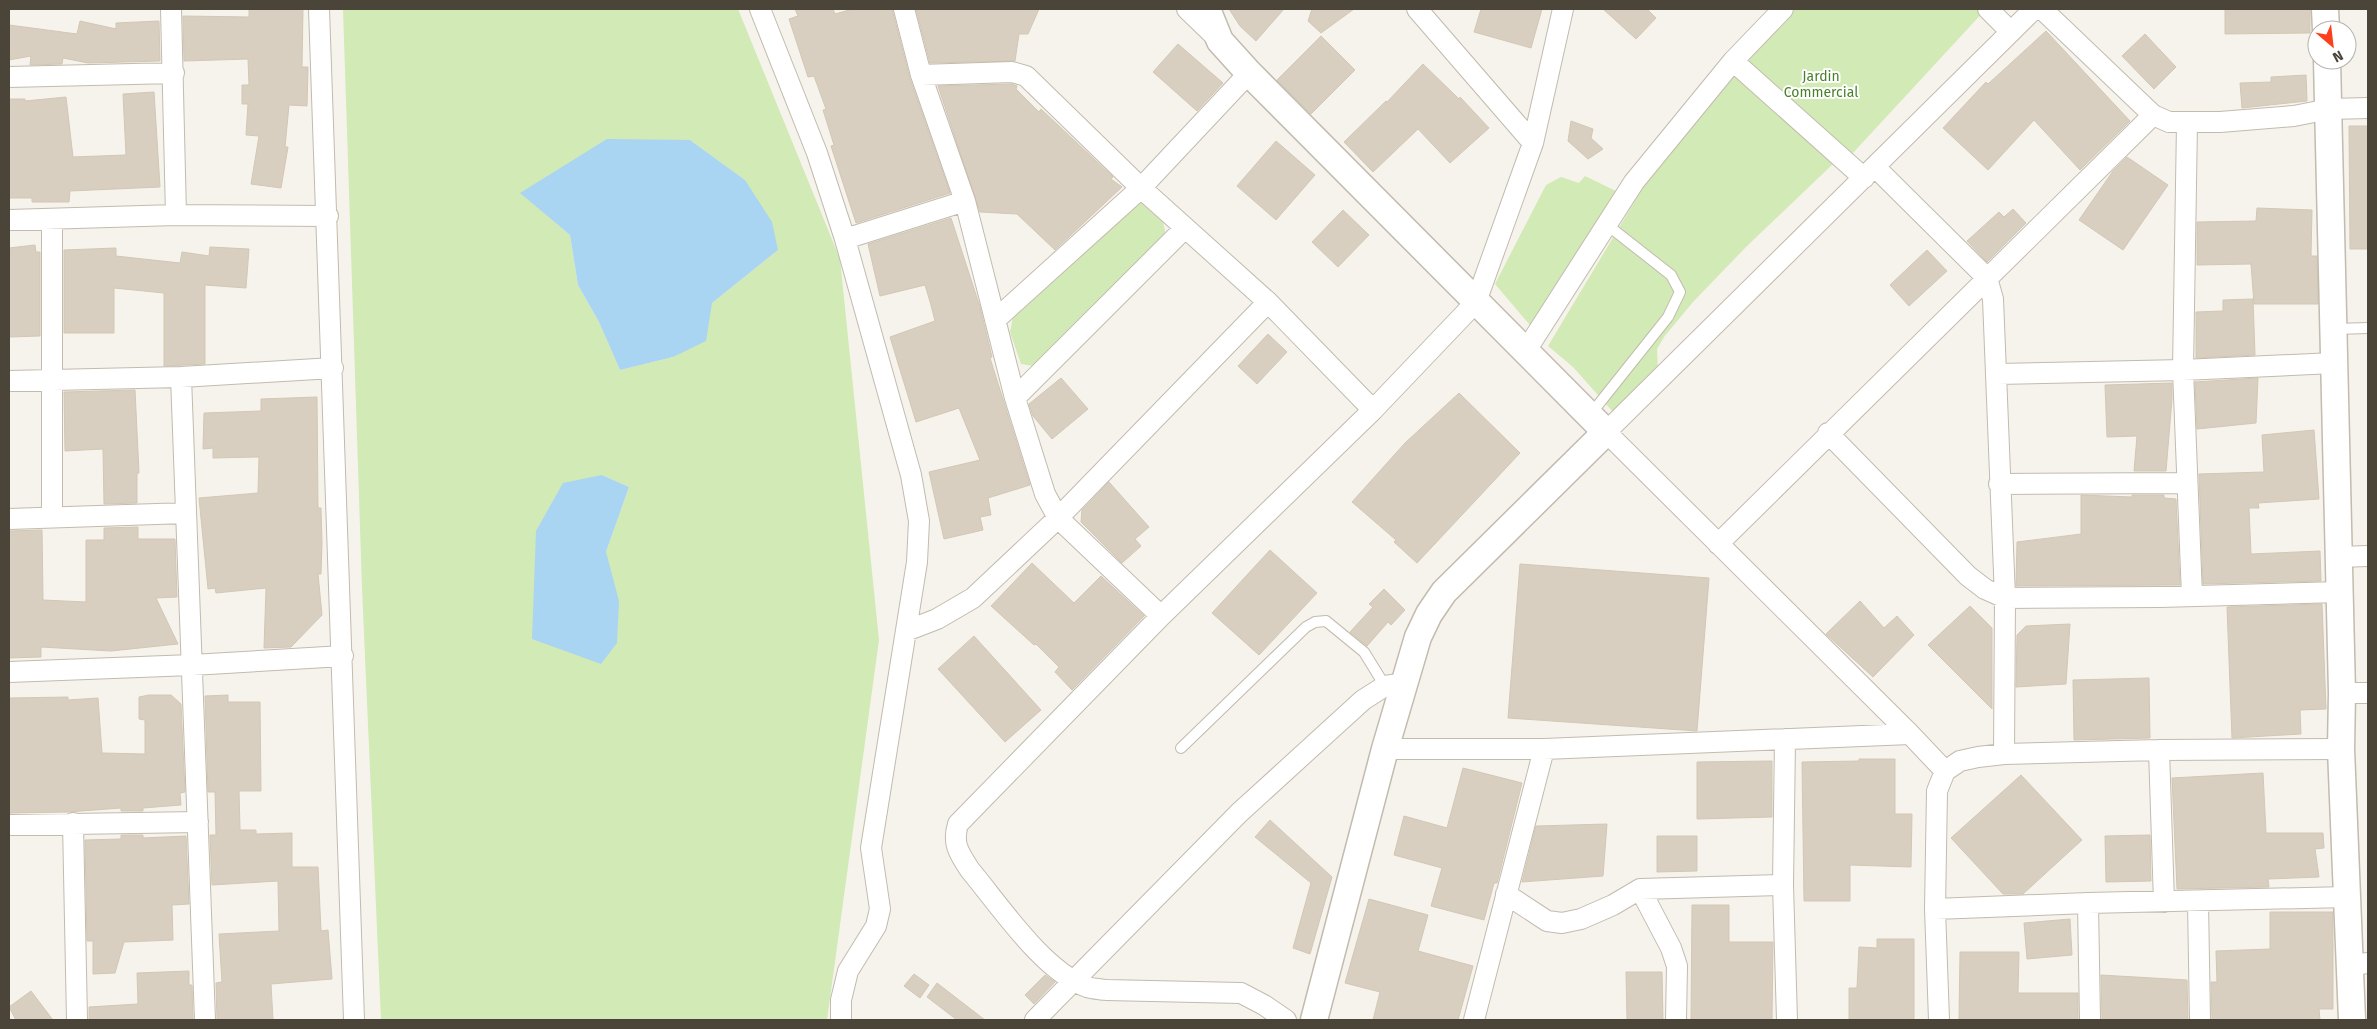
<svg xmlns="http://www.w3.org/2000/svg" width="2377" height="1029" font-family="'Fira Sans',sans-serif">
	<rect width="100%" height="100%" fill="#f6f3ec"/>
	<path fill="#d2eab5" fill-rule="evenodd" d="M343,9h395l102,250 39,381 -52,380h-446l-19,-432zM690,140l55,40 33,70 -66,53 -39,54 -53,13 -21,-48 -21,-37 -8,-50 -49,-42zM602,475l27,12 -23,65z
		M1795,9h191l-134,145 -18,9 -87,83 -54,56 -29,35 -7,12 1,23 -44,41 -41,-46 -25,-21 111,-185 68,-84z
		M1585,176l35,17 -85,138 -40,-47 51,-99 15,-8 18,6z
		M1140,202l23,20 3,13 -133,131 -12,-2 -11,-32 3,-15 118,-114z"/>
	<path fill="#a9d4f2" d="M607,139l83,1 55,40 27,42 6,28 -66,53 -6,38 -33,16 -53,13 -21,-48 -21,-37 -8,-50 -50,-42z
		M602,475l27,12 -23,65 13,49 -2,42 -16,21 -69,-25 4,-108 27,-48z"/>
	<path fill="#d8cfc1" stroke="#d3c7b4" d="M249,9h54l-1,58h6l-1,39 -18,-1 -4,42h3l-7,41 -30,-4 8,-48 -13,-1 2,-31h-6v-19h7l-1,-26 -64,2 -1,-45 66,1z
		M795,9h38l2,5 18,-5h39l18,70 40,114 -94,30 -25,-77 3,-1 -11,-35 3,-1 -12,-33 -6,1 -19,-58 9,-3z
		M916,9h123l-11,25h-9l-4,27 -85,2z
		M1229,9h55l-28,32 -16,-15z
		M1312,9h42l-33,24 -13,-12z
		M1481,9h61l-11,39 -57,-16z
		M1603,9h44l9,9 -20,21z
		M2225,9h85v24l-85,1z
		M80,21l36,8v-6l43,-2 1,40 -72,2 -25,-5 -1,6 -32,1 1,-9 -22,4v-35l68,9z
		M2046,31l84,90 -50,49 -46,-50 -46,50 -45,-42 43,-46 2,2z
		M2145,34l31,33 -22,22 -32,-33z
		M1321,36l34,34 -44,44 -34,-34z
		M1178,44l45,39 -26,28 -44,-39z
		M1423,64l36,35 1,-2 29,31 -39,35 -32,-34 -45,43 -29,-30 42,-41 1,1z
		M2306,75l1,26 -65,7 -2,-25 31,-1v-5z
		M1011,84l6,2 -1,3 23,23 2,-3 72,68 -2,2 11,8 -67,63 -38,-36 -37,-2 -42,-126z
		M154,92l6,95 -90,4 -1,11h-37v-4h-23v-99h16v2l41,-4 7,60 53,-2 -3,-61z
		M1571,121l22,8 -2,9 12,11 -15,10 -20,-18z
		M2349,126h19v123h-18z
		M1276,141l39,34 -39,45 -39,-34z
		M2127,157l41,28 -45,65 -44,-30 34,-49z
		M2257,208l55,2 -1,46h6l1,48h-64l-3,-40 -54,1v-43l59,-1z
		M2013,209l13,14 -39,39 -20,-21 32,-29 5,5z
		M1343,210l26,25 -31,32 -26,-25z
		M951,218l29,89 12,50 -2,1 40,127 -42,13 3,17 -11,2 3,13 -39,9 -15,-67 51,-12 -21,-52 -43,14 -26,-85 45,-16 -4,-16 -6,-20 -45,11 -12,-52z
		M35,245l1,7h4v84l-31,1v-89z
		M210,247l39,2 -3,39 -41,-3v79l-41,2v-73l-50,-5v45h-50v-83l52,-2v8l64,7 2,-11 27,4z
		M1927,250l20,21 -38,35 -19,-21z
		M2253,299l2,56 -59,3v-46l27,-1v-11z
		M1268,334l19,18 -30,32 -19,-18z
		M1061,378l27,31 -36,30 -19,-23 -4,-12z
		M2258,378l-2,45 -59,6 -2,-47z
		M2172,383v16l-6,72h-32l3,-35 -30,1 -2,-52z
		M135,390l4,83h-2v30l-33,1 -1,-55 -38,2 -1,-59z
		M1459,393l61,60 -103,110 -23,-21 2,-2 -44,-38 53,-59z
		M317,397l1,111h3l1,35 -1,31h-3l4,41 -31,32 -27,1 2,-60 -50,5 -1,-5 -7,1 -9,-91 59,-5 1,-36 -46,1v-10l-10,1 1,-36 57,-2v-12z
		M2314,430l5,69 -61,4 1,5h-10l2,46 69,-3 1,30 -118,3 -4,-110 65,-2 -2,-37z
		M1109,482l40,45 -14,12 6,7 -19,17 -41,-41 1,-12z
		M2081,495l51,2v-2h32v3l12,1 4,86 -164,1 1,-44 64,-8z
		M138,527v12h37l2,58 -21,1 22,46 -67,7 -70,-4v10l-32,1v-127l33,-1 1,70 43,2v-62h18v-12z
		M1270,550l47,43 -58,62 -47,-42z
		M1032,563l42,40 27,-27 43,40 -72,74 -17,-18 4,-5 -23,-23 -2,1 -43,-39z
		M1520,564l189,14 -12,153 -189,-13z
		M1384,589l21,21 -14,15 -3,-3 -21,24 -17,-14 23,-25 -4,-3z
		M1860,601l24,27 13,-12 17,19 -41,42 -47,-43z
		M2322,604l4,105 -26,1 1,24 -69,4 -5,-131z
		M1970,606l22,22v81l-64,-64z
		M2070,624l-4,60 -50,3 1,-52 9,-9z
		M974,636l67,74 -36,32 -67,-73z
		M2149,678l1,60 -76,2 -1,-60z
		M149,695h22l10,9 4,88 -5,1 1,12 -38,3v3h-22v-3l-53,4 -59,1v-115l59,-1v3l30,-2 4,55 43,1v-34l-6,-1v-22z
		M228,695v7h32l1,89h-22l1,39h16v4l36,-1v34h26l3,64 7,-1 4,49 -61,5 2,36h-56l-1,-37 6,-1 -3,-48 60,-3 -1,-50 -66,4 -2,-50h6l-1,-43h-7l-3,-96z
		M1859,759h36v55h17l-1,53 -61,-2v36h-46l-2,-139 57,-1z
		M1772,761v56l-75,2v-57z
		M1463,768l59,15 -25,100h-3l-10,37 -53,-14 11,-38 -48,-13 10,-39 43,12z
		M2263,773l3,60h57l1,15 -9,1 4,28 -51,2 1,8 -92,2 -5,-111z
		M2021,775l61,65 -59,54h-20l-52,-56z
		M1270,820l62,57 -22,77 -17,-6 18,-65 -56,-46z
		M1607,824l-4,52 -81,6 14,-56z
		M121,835h22v3l43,-2 3,68 -17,1 1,35 -49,2 -9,31 -22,1v-33h-6l-2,-101 36,-1z
		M2150,835l1,46 -45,1 -1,-46z
		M1657,836h40v35l-40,1z
		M1369,899l59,16 -10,36 55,15 -15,54h-85l7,-28 -35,-9z
		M1692,905h37v37h44l-1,78h-81z
		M2270,912h63v97h-14l1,11h-108l-1,-38h6l-1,-31 54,-2z
		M2070,919l2,36 -45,4 -3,-36z
		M1877,939h37v81h-65v-32h8l2,-41 18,1z
		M1960,952h59l-1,41h60v27h-119z
		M189,971v14h3l1,35h-104v-13l49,-3 -1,-31z
		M1626,972h36l1,48h-36z
		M914,974l15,11 -9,13 -16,-12z
		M1045,975l10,7 -21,22 -9,-9z
		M2101,975l86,5 1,40h-86z
		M937,983l48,37h-28l-30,-23z
		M31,991l22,29h-37l-7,-13z"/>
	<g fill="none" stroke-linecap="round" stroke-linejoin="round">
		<g stroke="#c2bbae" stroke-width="12">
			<path id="service" d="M2335,329l33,-1
				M1590,415l78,-98 12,-25 -9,-17 -65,-51
				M1181,748l125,-121 9,-5 11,-1 38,31 21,34"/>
		</g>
		<g stroke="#c2bbae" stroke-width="22">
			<path id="minor" d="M171,9l5,206
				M319,9l35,1011
				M760,9l57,144 28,86 66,236 8,46 -2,41 -46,286 9,61 -4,17 -28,45 -7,29v20
				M904,9l17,66 44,126 50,197 30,96 13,24 103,98
				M1187,9l30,29
				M1417,9l116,134
				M1988,9l23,23
				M2042,9l111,106 16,7h51l74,-6 35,-7 39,-1
				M1733,61l131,117
				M921,75l91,-3 14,4 115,112 127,114 105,108
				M9,77l165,-4
				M2187,123l-4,247 9,226
				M1875,167l112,111 6,21 12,299 -1,156
				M9,220l167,-5 152,1
				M845,239l120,-38
				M995,320l146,-132 108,-115
				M1525,352l109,-170 99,-121 50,-52
				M1997,374l186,-4 151,-7
				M181,377l24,643
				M9,381l172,-4 152,-9
				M1015,398l170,-170
				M1828,433l140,143 17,13 20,9 155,-1 180,-5
				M1999,484l187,-1
				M52,517v-298
				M9,519l177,-6
				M1718,544l435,-429
				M2339,557l29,-1
				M906,631l31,-12 36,-21 85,-80 210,-216
				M9,672l183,-7 151,-9
				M2342,693h26
				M1785,739l-2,146 4,135
				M1385,749h159l366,-15
				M2159,750l5,152
				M1945,771l-35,-37 -304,-302 428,-423
				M73,823l4,197
				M9,825l189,-3
				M1640,889l31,59 6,18 -1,54
				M1506,894l41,27 15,2 19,-4 32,-14 27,-16 143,-4
				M2198,902l2,118
				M2088,903l2,117
				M1935,909l153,-6 259,-6
				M2351,965l17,-2
				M1035,1020l204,-207 124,-113 22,-14 21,-3
				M1286,1020l-22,-15 -23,-12 -135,-3c-6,-1 -13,-1 -19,-3 -44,-16 -87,-81 -117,-117 -11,-17 -18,-26 -12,-46l203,-208 212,-206 103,-108 57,-159 30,-134
				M1474,1020l70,-271
				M1939,1020l-4,-111 2,-118 8,-20 15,-10 18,-4 26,-3 155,-4 182,-1"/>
		</g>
		<g stroke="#c2bbae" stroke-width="29">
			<path id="tertiary" d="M1207,9l13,32 29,32 357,359 -162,160 -15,22 -11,23 -33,112 -71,271
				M2325,9l1,21
				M2327,60l15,633 -1,56 11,271"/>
		</g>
		<use href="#service" stroke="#fff" stroke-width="10"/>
		<use href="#minor" stroke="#fff" stroke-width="20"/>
		<use href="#tertiary" stroke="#fff" stroke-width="26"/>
	</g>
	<g text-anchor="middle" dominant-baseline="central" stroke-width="4" stroke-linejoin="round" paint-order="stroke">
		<g font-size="14" fill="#4a7f2a" stroke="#fff">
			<text x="1821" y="76">Jardin<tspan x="1821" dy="16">Commercial</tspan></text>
		</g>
	</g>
	<rect width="2377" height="1029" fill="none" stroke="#4b4439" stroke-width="20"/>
	<g transform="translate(2332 45) rotate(152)"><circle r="24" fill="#ffffff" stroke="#b7b4b0"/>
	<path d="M0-4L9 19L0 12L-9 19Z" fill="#fc3f1d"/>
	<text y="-8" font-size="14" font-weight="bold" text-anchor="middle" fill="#4b4439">N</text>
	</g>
</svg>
